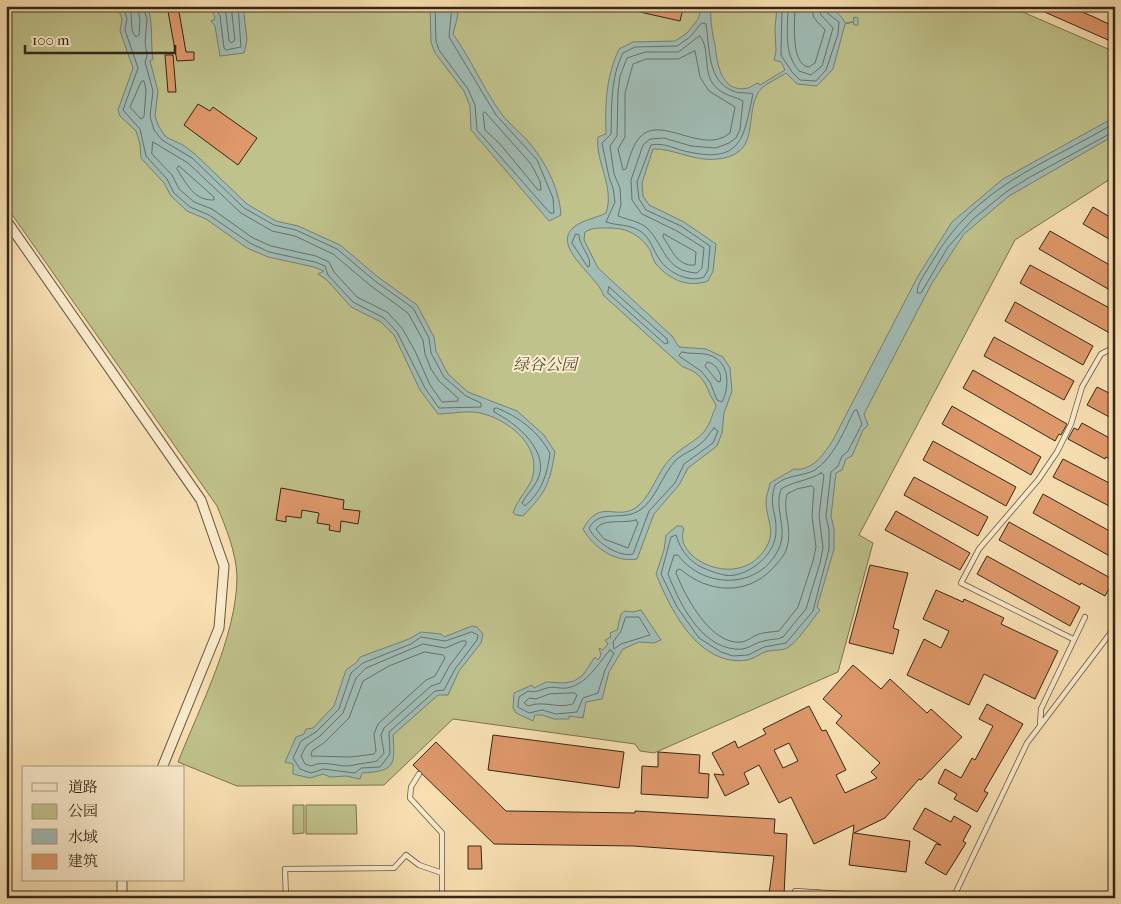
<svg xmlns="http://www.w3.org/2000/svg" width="1121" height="904" font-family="'IM FELL French Canon','Noto Serif SC',serif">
	<rect width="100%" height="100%" fill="#f9e1b3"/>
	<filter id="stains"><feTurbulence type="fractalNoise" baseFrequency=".004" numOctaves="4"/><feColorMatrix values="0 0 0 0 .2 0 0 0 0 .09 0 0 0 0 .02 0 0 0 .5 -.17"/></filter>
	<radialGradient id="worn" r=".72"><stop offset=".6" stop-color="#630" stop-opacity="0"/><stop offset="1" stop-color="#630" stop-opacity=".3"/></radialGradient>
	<path fill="#c0c28b" stroke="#7a7451" d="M6,6h1003l106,46v124l-100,64 -156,295 14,8 -35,129 -184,81 -14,-2 -5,-7 -182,-25 -69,66 -147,1 -59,-24c22,-56 59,-126 59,-186 -1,-24 -11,-48 -20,-70l-211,-300z
		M293,805h11v28l-11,1z
		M306,805h50l1,29h-51z"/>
	<path fill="#a0bcb5" stroke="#758076" d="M117,6h30c7,17 3,35 6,53l-3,2 8,30 -3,25 4,11 7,10 17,8 12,9 52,50 29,17 22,5 42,19 38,32 39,28 17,32 2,14 12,23 20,18 49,19 27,24 11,17c-6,33 -8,39 -32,64l-7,-1 -3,-2c4,-14 18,-26 20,-38 7,-31 -26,-56 -53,-62 -13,-3 -29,1 -42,1l-18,-24 -26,-55 -13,-13 -30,-15 -24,-27 -9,-6 6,-3 -10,-4 -46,-10 -21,-9 -41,-29 -19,-8 -16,-15 -7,-13 -23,-25 -1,-14 -4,-13 -16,-15 -2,-6 15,-42 -13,-37 2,-12z
		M209,6h34l4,34 -3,13 -24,3 -5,-30 -4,-5 3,-1 1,-3z
		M430,6h26l2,9 -5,19c17,24 29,51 45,75 8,12 19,21 29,31 18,21 32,47 34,75l-12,6 -78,-91 -1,-24 -6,-15 -29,-38 -4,-11z
		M702,6h9c-1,14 1,26 4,39 2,18 6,49 33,43 3,-1 6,-4 10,-5l2,2 25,-15 -4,-8 -7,-2 2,-9 -1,-22 2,-23c21,0 59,-6 68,17l8,-1 1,-5 4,1v7h-4l-1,-3 -8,2 -12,45 -16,17 -20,-2 -11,-11c-7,5 -17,9 -23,14 -23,22 3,66 -45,72 -24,3 -45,-11 -65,-10l-11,34 1,13 6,9 35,17 32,22 -3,27 -5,10c-20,7 -38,-1 -52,-17 -3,-4 -4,-9 -6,-14 -9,-14 -22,-22 -39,-22 -9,0 -18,-1 -26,4l-1,8 14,28 74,68 7,11 27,2 17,8 7,11 2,23 -8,22 -2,20 -5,13 -29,22 -9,17 -25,29 -17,45c-22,4 -44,-12 -54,-30 18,-33 34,-6 55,-23 15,-13 20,-37 35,-50 18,-16 33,-17 40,-43 1,-2 3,-5 3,-7 -1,-4 -6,-10 -7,-14 -5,-13 -12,-21 -26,-25l-80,-72c-4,-18 -53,-48 -29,-68 8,-7 23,-9 32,-14 9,-26 -11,-51 -8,-76l8,-3c-1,-31 0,-57 13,-85l14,-7 42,-1 12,-8 11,-14z
		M1115,117v18l-106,61 -45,38 -32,49 -68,131 4,11 -5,5 -11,26 -6,3 -4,11 -6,3 -5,43 3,13v20l-17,58 3,3c-9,11 -18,26 -30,36 -7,6 -17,3 -25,6 -6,2 -11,7 -18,8 -48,7 -76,-49 -91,-86l8,-24 2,-15 11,-9h5l2,3c-13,30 59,65 84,15 7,-15 -2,-27 -2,-42 0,-6 3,-13 4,-19l24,-14c18,3 31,-16 39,-29l85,-164 34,-54 51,-43z
		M641,610l20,30 -7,3 -15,-1 -16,7 -14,23 -7,27 -16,3 -3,16 -14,-2v3h-15l-12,-4h-7l-2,6 -17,-8 -3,-5 1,-15 18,-8 2,3 12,-6 18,1 10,-2 8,-5 13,-19 3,3 3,-5 -2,-7 4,2 5,-6 -3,-4 6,-3 -1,-4 7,-3 4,-16 4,-3 8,1z
		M472,626l5,1 6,7 -2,9 -22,28 -11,24h-10l-45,40c2,31 2,36 -31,38l-2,6 -14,-3 -16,1 -7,-3 -13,4 -17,-4v-10l-8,-2 11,-25 8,-3 2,-5 7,-1 21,-22 12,-36 11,-8 3,-5 49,-18 12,-7 20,2 3,3z"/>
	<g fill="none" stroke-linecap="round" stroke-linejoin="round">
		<path stroke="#6a7166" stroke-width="1" d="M123,6l4,12 -2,12 13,38 -15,42 17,19 6,27 21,23 7,14 16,14 19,8 41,28 19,9 46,10 10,4 3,9 25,27 31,16 13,14 28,56 14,20 42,-1v-4l-15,-7 -22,-19 -13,-24 -2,-15 -16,-30 -38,-27 -38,-32 -41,-19 -22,-5 -30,-17 -52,-50 -30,-18 -8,-10 -4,-14 3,-25 -8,-29 2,-6 -2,-14 2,-23 -4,-13
			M130,6c3,11 -1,24 6,31l3,-2 1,-15 -3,-14
			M214,6l6,10 4,32 2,2 15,-3 -3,-41
			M220,6l6,8 3,27 2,2 4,-3 -4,-34
			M435,6l1,35 3,9 29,39 7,16 2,25 73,83h4l-1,-15 -16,-38 -41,-45 -47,-78 3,-31
			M782,6l-1,49 11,17 8,8 16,1 10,-11 12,-36 1,-12 -13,-10 -1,-6
			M788,6c0,24 -5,46 11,65l12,4 11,-9 11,-38 -12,-13 -3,-9
			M795,6c0,14 -5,59 14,61l6,-4 10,-33 -11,-12 -3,-12
			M702,23l4,1c4,24 1,57 27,67 7,3 14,1 20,3 -9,41 -10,70 -64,58 -13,-2 -24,-10 -38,-7l-14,37 2,17 7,11 35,16 29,20 -2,24 -4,7c-15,6 -35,-4 -44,-17 -7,-9 -9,-22 -20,-29 -11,-7 -22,-5 -34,-9l9,-20 -2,-14 -4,-11 -7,-34 9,-9c1,-28 -1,-55 12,-81l12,-6 42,-1 13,-9z
			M700,36c12,15 0,40 19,54 8,6 17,7 24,11l-3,28 -4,9 -7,5 -13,5 -25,-2 -27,-8 -14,1 -7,6 -12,35 1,20 10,14 35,17 27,17 -2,20 -5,5c-33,-2 -31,-26 -50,-45 -8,-7 -19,-8 -29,-12l3,-12 -1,-16 -6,-14 -4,-28 7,-10 1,-44 2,-16 7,-18 18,-6h33z
			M695,51l5,26 9,14 26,16 -5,26c-27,23 -69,-19 -90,4 -7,7 -11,22 -14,32l-3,1 -5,-21 7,-12v-44l8,-29 13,-5h32z
			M144,81l2,9 -2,27 -3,2 -11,-12 11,-25z
			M485,112l46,52 9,17 1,9h-3l-38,-46 -15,-14 -2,-16z
			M1115,123c-71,42 -140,63 -183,139 -5,9 -15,21 -15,31h4l27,-46 25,-28 33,-27 24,-15 85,-46
			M153,142l35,21 53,50 31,18 23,5 38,18 38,32 37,27 15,27 2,14 6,15 8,12 19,17v3l-16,1 -12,-17 -15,-34 -13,-23 -15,-16 -30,-15 -23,-25 -5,-10 -13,-6 -45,-10 -18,-8 -41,-29 -18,-7 -15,-13 -7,-14 -20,-21z
			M179,166l35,31v3c-20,1 -28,-17 -37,-31z
			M576,234l3,1c0,11 14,23 10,32l-2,-1 -15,-23z
			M664,234l32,18 -1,13c-18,2 -24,-17 -32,-28z
			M609,287l58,52 1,4 -3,1 -57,-51z
			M682,352c8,2 15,1 23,2 24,4 26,30 17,48l-5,-2 -7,-18 -9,-11 -22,-15z
			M708,362c8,2 15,12 12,20l-3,-1 -12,-15z
			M497,408c22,9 41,23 53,45 -3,22 -8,38 -25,53l-3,-3c4,-8 11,-14 15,-22 15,-29 -21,-58 -43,-69v-3z
			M857,410l5,14 -14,27 -6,5 -4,10 -7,6 -5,44 3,14v19l-16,62 -27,32 -22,4 -16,8 -15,1 -12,-4 -22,-14 -22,-31 -16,-33 10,-37 5,-2c5,17 15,29 32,35 8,3 19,7 27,5 20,-4 41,-23 41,-44 1,-19 -8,-24 -1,-46 13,-11 27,-8 40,-15 19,-13 29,-39 39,-59z
			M714,428l4,3 -5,12 -29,21 -9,19 -26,28 -16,43c-14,4 -39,-13 -44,-26 11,-20 34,-6 51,-18 15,-9 23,-37 36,-50 6,-6 16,-9 23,-15 6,-4 10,-11 15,-17z
			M821,473l3,2 -5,40 4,33 -3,15 -14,46 -23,28c-6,3 -13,2 -19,4 -11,2 -17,10 -29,8 -35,-3 -56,-47 -67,-75l6,-19h4c26,35 84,35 102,-9 7,-20 -6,-37 1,-57 13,-8 27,-8 40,-16z
			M812,486l2,2 -2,28 4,31 -3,14 -15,46 -19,24c-7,1 -13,1 -20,3 -6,2 -11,7 -17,8 -31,4 -57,-46 -66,-69l1,-3 3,-1c28,24 66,27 92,0 6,-7 13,-13 15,-22 6,-19 -5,-35 0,-53l10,-5z
			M636,520l2,3 -10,25 -24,-9 -8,-10c6,-11 27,-5 40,-9z
			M626,617h13l11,18 -29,9 -7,5 -1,-7 8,-11z
			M472,632l6,3 -1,5 -22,29 -11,21 -9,1 -46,41 1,22 -10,13 -19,1 -6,5 -32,-4 -12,4 -11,-4 -7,-11 8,-17 15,-9 23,-23 12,-36 12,-10 48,-19 10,-7 24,4z
			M462,641h4v3l-16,21 -10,18 -9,3 -47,42 -3,7 3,18 -7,8c-8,2 -15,2 -23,4 -13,4 -29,-6 -43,1l-6,-2 -4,-8 5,-10 14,-10 23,-23 13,-35 10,-10 57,-24 22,4z
			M610,650l4,3 -9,17 -7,23 -15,5 -6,14 -21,2 -14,-4 -13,3 -11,-6 1,-10 9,-6c9,2 11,-1 19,-3 6,-2 13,1 20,0 21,-4 31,-25 43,-38z
			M425,652l18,3 2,3 -10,18 -9,4 -48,44 -4,10 2,17 -2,3 -23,3 -40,-1 1,-5 13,-9 24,-24 14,-37 26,-15z
			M574,693l3,2 -4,9c-17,5 -29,-4 -45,2l-4,-3 5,-5 7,1 13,-5z"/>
	</g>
	<path fill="#e0996b" stroke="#352617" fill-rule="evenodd" d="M167,6h11l8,46h8v8l-17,1z
		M631,6h39l13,3 -3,12 -49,-11z
		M1031,6h37l26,11 21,10v16z
		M165,55h8l3,37h-8z
		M198,104l12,7 3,-4 44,31 -19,27 -54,-40z
		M1093,207l22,13v10l-6,9 -26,-15z
		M1050,231l65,37v25l-76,-44z
		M1030,265l85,46v25l-95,-53z
		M1015,302l78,44 -10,19 -78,-44z
		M994,337l80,44 -10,19 -80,-44z
		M973,370l94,54 -6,11 -2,-1 -4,7 -92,-53z
		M1097,387l18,9v24l-28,-15z
		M952,406l89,51 -10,18 -89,-51z
		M1082,423l33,18v21l-9,-5 -1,2 -37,-20 6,-11 4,2z
		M933,441l83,46 -10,19 -83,-46z
		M1063,459l52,27v23l-62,-32z
		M914,477l74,40 -10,19 -74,-41z
		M281,488l63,12 -1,9 17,2 -2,13 -17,-3 -1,11 -11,-2 1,-5 -13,-2 2,-10 -17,-3 -1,8 -15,-2v6l-10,-2z
		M1043,494l72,40v25l-82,-46z
		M896,511l74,42 -10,17 -75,-40z
		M1009,522l105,58 -9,16 -24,-13 -1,2 -81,-45z
		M987,556l93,51 -10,19 -93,-52z
		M870,565l38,8 -15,55 6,2 -6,24 -44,-11z
		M936,590l27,12 1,-3 40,19 -3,6 57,27 -23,48 -51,-25 -15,31 -62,-30 17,-36 17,9 8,-17 -26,-12z
		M853,665l28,24 9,-10 37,34 4,-4 31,28 -41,43 -2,-1 -34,39 -31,15 56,8 -4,31 -57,-7 5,-40 -40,19 -23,-47 -12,6 -20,-38 -15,8 5,11 -24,12 -11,-22 10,1 -12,-22 23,-12 3,7 28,-14 -3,-5 46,-23 13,25 4,-1 20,40 -10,5 9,18 32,-15 -6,-6 9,-9 -44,-40 6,-7 -19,-17zM789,743l9,18 -15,7 -9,-18z
		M987,704l36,20 -39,67 4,2 -11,19 -23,-13 3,-5 -19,-11 7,-14 16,9 11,-20 3,2 18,-34 -14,-7z
		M493,735l131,17 -5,36 -131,-18z
		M436,742l70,69 129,2v-2l140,8 -1,14 13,1 -3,61 -15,-1 5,-38 -141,-10 -139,-2 -81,-79z
		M658,752l42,3 -1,18 10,1 -1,24 -67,-4 1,-28 16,1z
		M925,808l26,14 3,-6 17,10 -8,15 3,2 -20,32 -21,-12 11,-19 5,1 -28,-16z
		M468,846h13l1,23h-14z"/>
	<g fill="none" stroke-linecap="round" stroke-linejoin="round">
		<g stroke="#66553e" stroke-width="6">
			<path id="service" d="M1073,639l-112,-56 18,-34 59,-69 19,-28 14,-28 11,-37 19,-33 14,-7
				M1040,725l1,-16 44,-92
				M419,774l-8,13 -1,11 32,35v65
				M286,898l-1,-29 109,-1 12,-13 13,10 23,8
				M794,898l1,-7 118,7
				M939,898l16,-4 72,-151 88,-116"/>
		</g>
		<g stroke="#66553e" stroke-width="11">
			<path id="minor" d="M6,220l195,280 23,66 -5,62 -57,140
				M122,898v-18"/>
		</g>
		<use href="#service" stroke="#fbecce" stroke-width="4.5"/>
		<use href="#minor" stroke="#fbecce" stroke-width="9"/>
	</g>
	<g text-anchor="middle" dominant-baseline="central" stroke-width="4" stroke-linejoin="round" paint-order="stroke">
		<g font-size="16" font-style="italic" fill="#584d34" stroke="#fbecce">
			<text x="545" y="364">绿谷公园</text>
		</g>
	</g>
	<rect width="1121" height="904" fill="none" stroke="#f9e1b3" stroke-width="25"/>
	<rect x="8" y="8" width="1106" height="889" fill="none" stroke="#352617" stroke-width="2.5"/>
	<rect x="12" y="12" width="1096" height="879" fill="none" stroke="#352617"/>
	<rect x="22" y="766" width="162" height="115" fill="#fbecce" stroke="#ac9d85"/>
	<rect x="32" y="783" width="25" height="8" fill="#fbecce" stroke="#ac9d85"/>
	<text x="68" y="792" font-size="15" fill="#352617">道路</text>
	<rect x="32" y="804" width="25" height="15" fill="#c0c28b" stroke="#ac9d85"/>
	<text x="68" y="816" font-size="15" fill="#352617">公园</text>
	<rect x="32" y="829" width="25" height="15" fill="#a0bcb5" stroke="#ac9d85"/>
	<text x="68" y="842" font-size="15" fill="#352617">水域</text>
	<rect x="32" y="854" width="25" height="15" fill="#e0996b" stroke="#ac9d85"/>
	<text x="68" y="866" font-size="15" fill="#352617">建筑</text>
	<path d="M25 45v8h150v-8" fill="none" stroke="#352617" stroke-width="2.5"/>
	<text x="32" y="45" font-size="15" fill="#352617" stroke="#fbecce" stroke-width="4" paint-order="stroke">100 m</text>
	<rect width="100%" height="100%" filter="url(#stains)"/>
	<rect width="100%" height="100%" fill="url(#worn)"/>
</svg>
